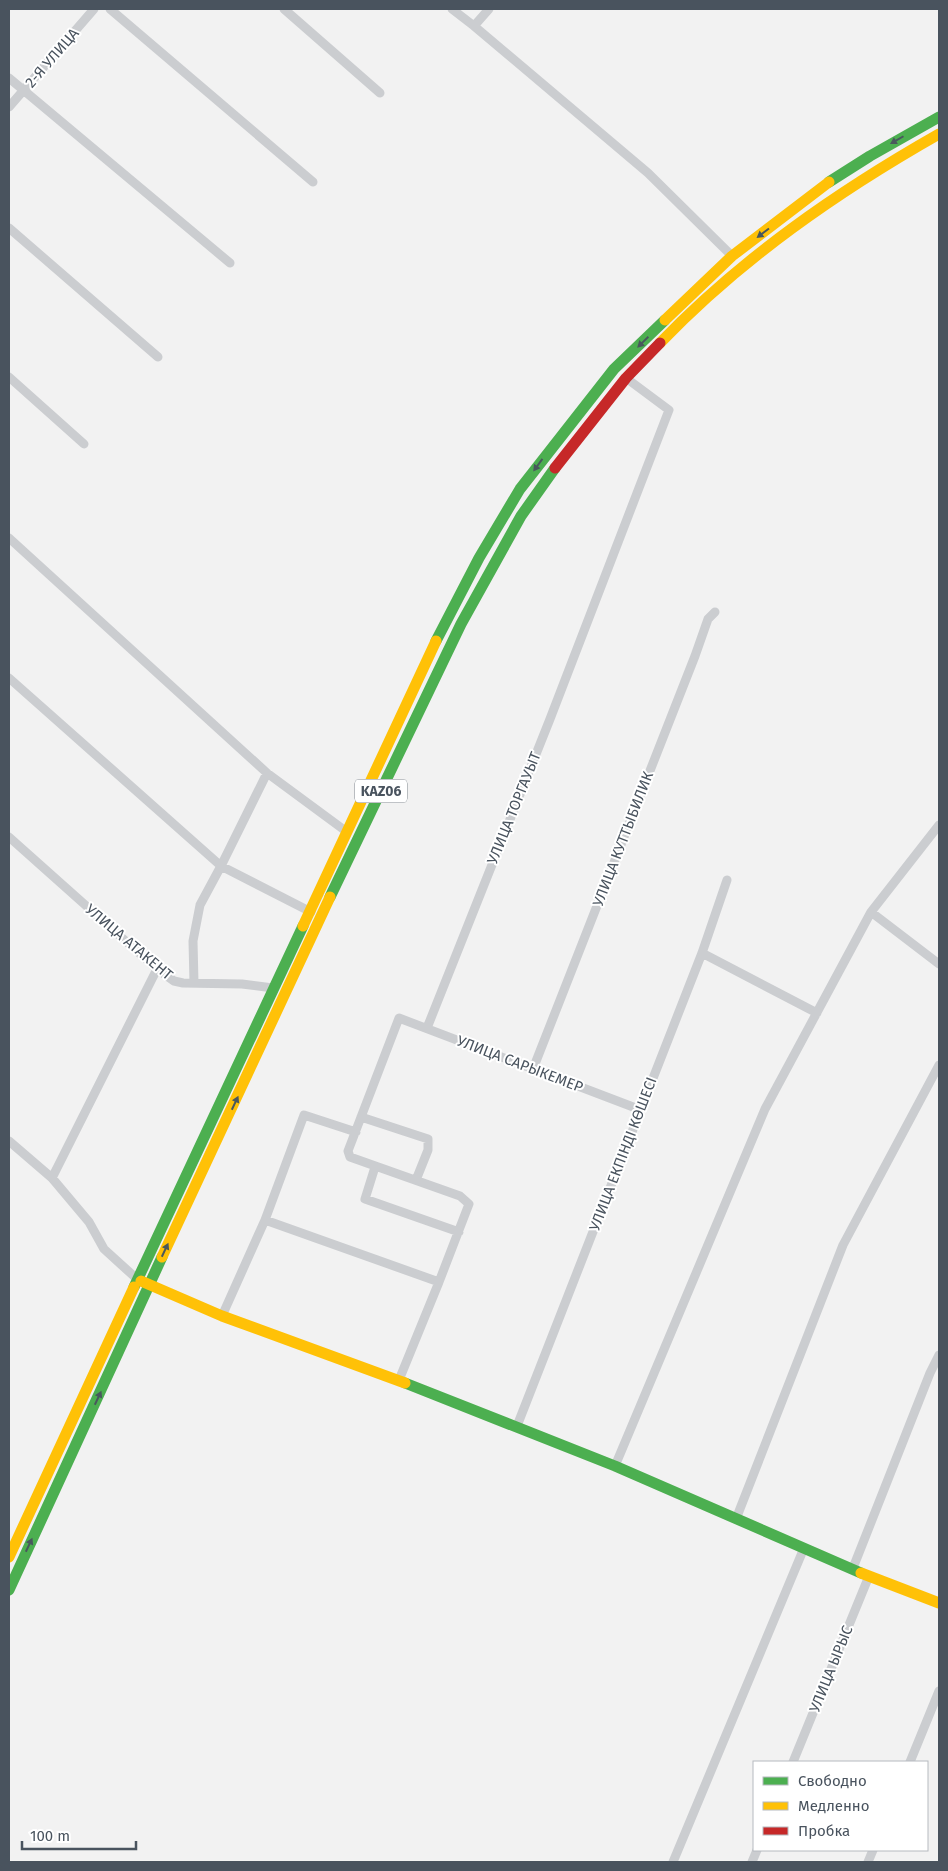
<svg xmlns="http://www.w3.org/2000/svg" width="948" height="1871" font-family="'Fira Sans',sans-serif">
	<rect width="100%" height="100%" fill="#f2f2f2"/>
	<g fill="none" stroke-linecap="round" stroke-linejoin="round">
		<path stroke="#cbcdd0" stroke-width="9" d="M110,9l203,173
			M284,9l96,84
			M452,9l22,17
			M489,9l-15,17 174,147 84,83
			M9,78l221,185
			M9,107l85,-98
			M9,228l149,129
			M9,377l75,67
			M9,538l258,235 80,59
			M9,678l212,188 90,46
			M9,837l148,132 17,12 9,2 59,1 31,4
			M871,912l68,52
			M702,953l115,60
			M194,983l-1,-42 7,-36 21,-39 46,-93
			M427,1028l123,-309 119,-309 -43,-32
			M533,1069l162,-413 13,-37 7,-7
			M361,1117l67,22v11l-12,30
			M9,1141l43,37 37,44 15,27 33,30
			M375,1167l-10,32 94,33
			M52,1178l105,-209
			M265,1220l174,62 30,-78 -9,-8 -110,-39 -2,-6 51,-133 242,92
			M222,1316l43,-96 39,-105 52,17
			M399,1380l40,-98
			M517,1426l185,-473 25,-73
			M615,1466l150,-357 106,-197 68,-87
			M736,1519l107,-274 96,-180
			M853,1568l77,-195 9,-18
			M793,1762l76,-186
			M910,1762l29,-71
			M673,1862l131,-314
			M752,1862l5,-12
			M868,1862l5,-12"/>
		<path stroke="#4caf50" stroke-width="11" d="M829,182l41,-26 69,-39
			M436,641l43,-83 41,-69 94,-120 51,-49
			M330,897l131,-273 60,-108 34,-48
			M134,1287l169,-361
			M405,1383l210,83 246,107
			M9,1590l153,-333"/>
		<path stroke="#ffc107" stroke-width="11" d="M665,320l67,-64 97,-74
			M660,343c82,-85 177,-151 279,-209
			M303,926l133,-285
			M162,1257l168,-360
			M141,1281l81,35 183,67
			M9,1557l125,-270
			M861,1573l78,30"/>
		<path stroke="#c62828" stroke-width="11" d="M555,468l71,-90 34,-35"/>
	</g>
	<defs><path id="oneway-solid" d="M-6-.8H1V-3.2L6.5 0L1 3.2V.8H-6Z" transform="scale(1.25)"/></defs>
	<g fill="#49585d">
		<use href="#oneway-solid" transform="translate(897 140) rotate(150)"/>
		<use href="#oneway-solid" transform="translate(763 233) rotate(143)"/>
		<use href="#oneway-solid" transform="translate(643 342) rotate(136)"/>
		<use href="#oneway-solid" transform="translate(538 465) rotate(126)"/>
		<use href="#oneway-solid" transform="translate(235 1103) rotate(-65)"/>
		<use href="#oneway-solid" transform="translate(165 1250) rotate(-65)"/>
		<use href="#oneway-solid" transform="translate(98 1398) rotate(-65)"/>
		<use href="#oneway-solid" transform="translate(29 1545) rotate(-65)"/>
	</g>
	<g text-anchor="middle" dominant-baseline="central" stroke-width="4" stroke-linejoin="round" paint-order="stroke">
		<rect fill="#fff" stroke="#80878e" stroke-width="1" x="355" y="779.5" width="52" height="23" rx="4"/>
		<g font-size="14" font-weight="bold" fill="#49535e">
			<text x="381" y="791">KАZ06</text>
		</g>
		<g font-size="15" fill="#49535e" stroke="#fff">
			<text transform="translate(52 58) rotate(-49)">2-Я УЛИЦА</text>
			<text transform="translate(514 808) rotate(-68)">УЛИЦА ТОРГАУЫТ</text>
			<text transform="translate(623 839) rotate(-69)">УЛИЦА КУТТЫБИЛИК</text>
			<text transform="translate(129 942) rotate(40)">УЛИЦА АТАКЕНТ</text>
			<text transform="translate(520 1064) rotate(21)">УЛИЦА САРЫКЕМЕР</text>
			<text transform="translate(623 1154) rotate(-69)">УЛИЦА ЕКПІНДІ КӨШЕСІ</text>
			<text transform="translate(831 1669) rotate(-68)">УЛИЦА ЫРЫС</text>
		</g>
	</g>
	<rect width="948" height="1871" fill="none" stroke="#49535e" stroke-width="20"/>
	<rect x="753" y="1761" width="175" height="90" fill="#ffffff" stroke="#b6babf"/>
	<rect x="763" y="1777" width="25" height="8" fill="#4caf50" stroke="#b6babf"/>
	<text x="798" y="1786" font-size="15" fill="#49535e">Свободно</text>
	<rect x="763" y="1802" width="25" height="8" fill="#ffc107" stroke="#b6babf"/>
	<text x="798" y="1811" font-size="15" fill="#49535e">Медленно</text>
	<rect x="763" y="1827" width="25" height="8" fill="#c62828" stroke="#b6babf"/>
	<text x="798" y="1836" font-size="15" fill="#49535e">Пробка</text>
	<path d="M22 1841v8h114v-8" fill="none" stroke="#49535e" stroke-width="2.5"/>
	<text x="30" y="1841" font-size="15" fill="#49535e" stroke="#ffffff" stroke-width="4" paint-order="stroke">100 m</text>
</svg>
